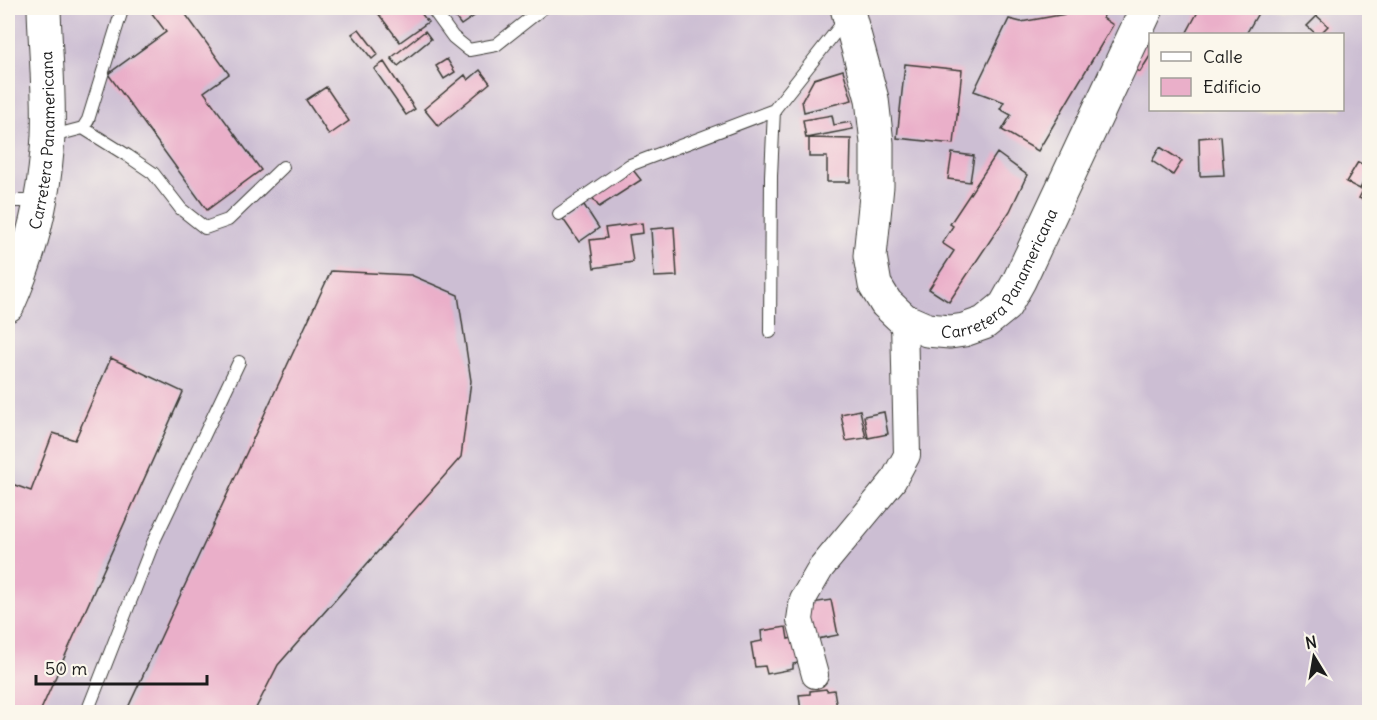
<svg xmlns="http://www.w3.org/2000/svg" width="1377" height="720" font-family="Delius,sans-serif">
	<rect width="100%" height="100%" fill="#fbf7ec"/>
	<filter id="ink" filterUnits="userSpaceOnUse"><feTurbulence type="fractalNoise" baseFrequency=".0167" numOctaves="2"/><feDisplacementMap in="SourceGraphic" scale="12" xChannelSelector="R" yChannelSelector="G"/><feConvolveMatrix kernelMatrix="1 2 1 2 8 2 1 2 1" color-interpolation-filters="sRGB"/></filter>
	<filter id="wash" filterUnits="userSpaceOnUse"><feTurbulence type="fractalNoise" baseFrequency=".008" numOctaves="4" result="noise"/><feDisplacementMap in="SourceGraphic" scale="24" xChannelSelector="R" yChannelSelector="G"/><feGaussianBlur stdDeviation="1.35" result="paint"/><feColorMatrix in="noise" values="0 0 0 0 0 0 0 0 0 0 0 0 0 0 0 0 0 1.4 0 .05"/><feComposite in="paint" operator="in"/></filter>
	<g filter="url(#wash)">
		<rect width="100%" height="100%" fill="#eae2c0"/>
		<path fill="#ccbed3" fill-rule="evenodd" d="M8,8h1361v704h-1361zM1150,34h192v76h-192z"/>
		<g id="blocks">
			<path fill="#eaafc9" d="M148,8h42l-6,4 45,62 -25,18 57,78 -54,40 -99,-136 58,-42z
				M374,8h43l11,14 -28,20z
				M448,8h38l-25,17z
				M1099,8h8l-4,10 10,7 -75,126 -36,-21 9,-15 -11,-6 4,-7 -30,-11 35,-72 12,3z
				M1200,8h61l-15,26h-60z
				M1317,16l11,10 -8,8h-4l-9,-8z
				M359,29l19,25 -6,5 -20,-25z
				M425,31l6,8 -33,27 -7,-8z
				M1150,36v20l-10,16 -9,-6z
				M447,59l8,13 -11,7 -8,-13z
				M384,62l31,47 -9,6 -32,-46z
				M905,64l57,6 -8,74 -57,-6z
				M480,70l10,13 -52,43 -14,-17 41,-34 3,5z
				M843,70l9,30 -48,12 -2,-11 12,-22z
				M326,87l23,34 -20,14 -23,-35z
				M832,115l2,10 17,-3 2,7 -47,9 -3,-18z
				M1221,136l3,39 -24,1 -1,-38z
				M809,138l42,1 -1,43h-23v-25h-18z
				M1160,147l22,14 -9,14 -21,-14z
				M952,153l22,3 -4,26 -22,-3z
				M997,153l30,22 -17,36 -61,91 -20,-13 25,-38 -12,-8 11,-17 -3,-2z
				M1358,162l12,6 -10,21 -14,-7z
				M633,170l8,10 -42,27 -7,-10z
				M1370,177v25l-11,-4z
				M584,205l15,23 -20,14 -16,-23z
				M642,223l1,10 -14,2 4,27 -39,6 -4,-28 17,-2 -2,-10z
				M674,227l3,49 -23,1 -3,-48z
				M331,271l80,4 47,20 13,86 -10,76 -183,208 -24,47h-128z
				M111,358l72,34 -143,320h-32v-217l4,-11 19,7 22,-58 22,7z
				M860,410l6,28 -20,3 -5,-27z
				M884,412l4,22 -20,4 -4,-22z
				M831,600l7,35 -26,5 -7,-36z
				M786,627l2,12 10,-2 4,25 -9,2v5l-26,5 -2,-8 -10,1 -4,-24 11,-2 -1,-10z
				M826,689l1,2 7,-1 3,18 -7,1v3h-17v-1l-12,1 -2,-17 11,-1v-3z"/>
		</g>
	</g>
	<g filter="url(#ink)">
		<use href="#blocks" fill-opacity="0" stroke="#3b3a35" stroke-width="1.5"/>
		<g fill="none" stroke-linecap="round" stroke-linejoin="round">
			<g stroke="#3b3a35" stroke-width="14">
				<path id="lane" d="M432,8l21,29 16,13 27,-5 47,-37
					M83,128l45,28 25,17 28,36 24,19 23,-8 55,-53
					M49,134h11l23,-6 5,-8 34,-110
					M8,201h31
					M559,214l71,-49 144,-55 71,-90
					M770,332l1,-156 3,-66
					M87,712l66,-169 86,-181"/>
			</g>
			<g stroke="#3b3a35" stroke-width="28">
				<path id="street" d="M815,675l-15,-55 3,-21 18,-31 72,-87 14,-26 -3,-135"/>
			</g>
			<g stroke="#3b3a35" stroke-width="35">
				<g id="highway">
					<path id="s1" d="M847,8l25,91 5,44v43l-7,70 5,29 11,18 18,17 23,10 23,2 14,-2 20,-7 21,-17 14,-25 128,-273"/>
					<path id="s2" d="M8,305c24,-54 37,-110 40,-169 2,-42 -3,-86 -4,-128"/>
				</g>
			</g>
			<use href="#lane" stroke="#fff" stroke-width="12"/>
			<use href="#street" stroke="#fff" stroke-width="26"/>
			<use href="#highway" stroke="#fff" stroke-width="33"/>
		</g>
	</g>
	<g text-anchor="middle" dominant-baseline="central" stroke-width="6" stroke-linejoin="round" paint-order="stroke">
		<g font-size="16" fill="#1c1c1c" stroke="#fbf7ec">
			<text stroke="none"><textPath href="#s2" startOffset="170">Carretera Panamericana</textPath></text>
			<text stroke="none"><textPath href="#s1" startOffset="456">Carretera Panamericana</textPath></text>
		</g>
	</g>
	<rect width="1377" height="720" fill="none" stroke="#fbf7ec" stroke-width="30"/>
	<rect x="1149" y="33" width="195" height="78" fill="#fbf7ec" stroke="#a29f99" stroke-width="1.5"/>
	<rect x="1161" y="52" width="30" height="9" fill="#ffffff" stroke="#a29f99" stroke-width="1.5"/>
	<text x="1203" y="63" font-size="18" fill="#1c1c1c">Calle</text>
	<rect x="1161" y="78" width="30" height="18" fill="#eaafc9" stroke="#a29f99" stroke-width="1.5"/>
	<text x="1203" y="93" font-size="18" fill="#1c1c1c">Edificio</text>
	<g transform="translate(1314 657) rotate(349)" stroke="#fbf7ec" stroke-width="4.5" paint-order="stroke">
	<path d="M0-4.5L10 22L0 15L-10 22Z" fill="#1c1c1c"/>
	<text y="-9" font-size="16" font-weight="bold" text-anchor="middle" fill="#1c1c1c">N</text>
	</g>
	<path d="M36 675v9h171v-9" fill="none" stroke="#1c1c1c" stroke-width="3"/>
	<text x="45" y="675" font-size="18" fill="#1c1c1c" stroke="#fbf7ec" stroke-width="4.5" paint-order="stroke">50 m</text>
</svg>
